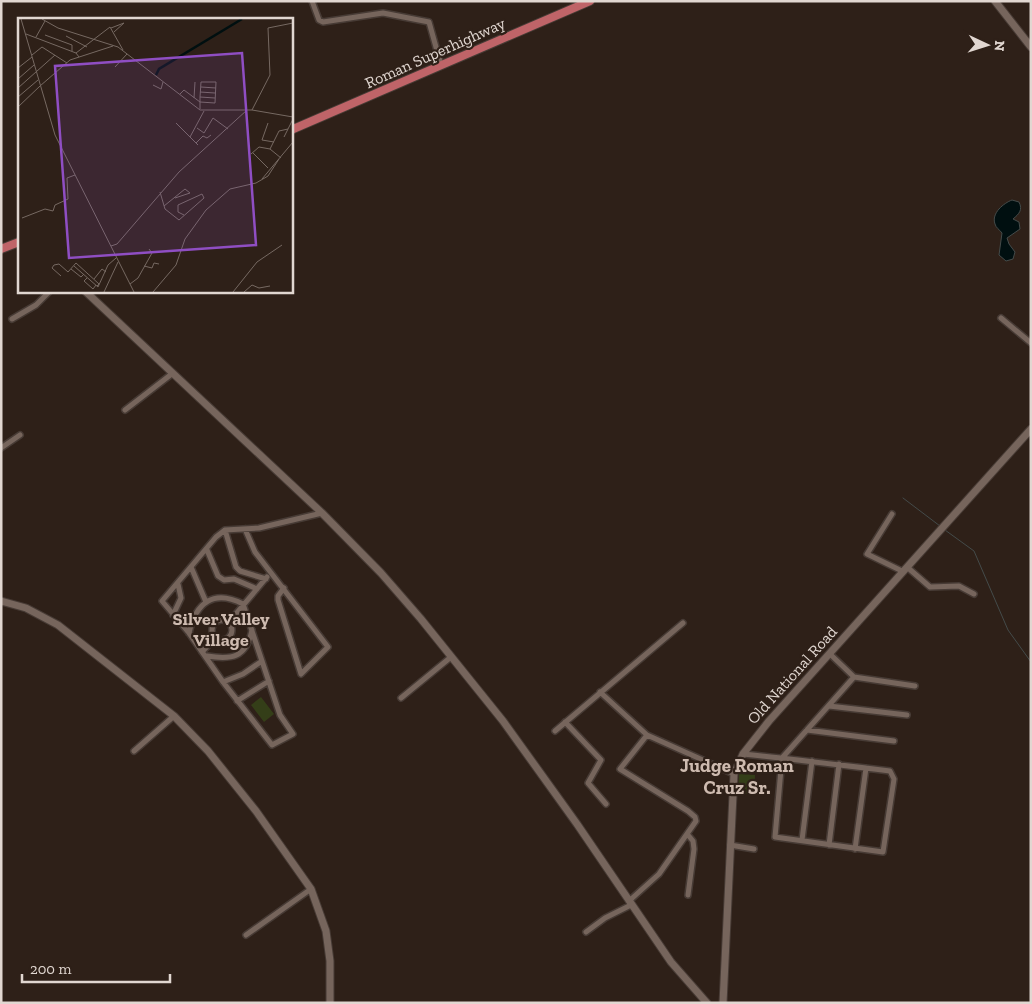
<svg xmlns="http://www.w3.org/2000/svg" width="1032" height="1004" font-family="'Zilla Slab',serif">
	<rect width="100%" height="100%" fill="#2e2018"/>
	<path fill="#343e18" d="M261,697l13,17 -10,8 -13,-17z
		M739,774l16,1 -1,19h-16z"/>
	<path fill="#000f10" stroke="#444b4a" d="M1012,200l7,2c4,8 0,12 -6,17l6,3 1,7 -13,9 2,6 6,8 -2,7 -7,2 -7,-6 3,-22c-3,-4 -6,-5 -7,-9 -4,-11 9,-21 17,-24z"/>
	<g fill="none" stroke-linecap="round" stroke-linejoin="round">
		<path stroke="#444b4a" stroke-width="1" d="M903,498l37,28
			M945,530l29,21 34,79 23,32"/>
		<g stroke="#473b35" stroke-width="8">
			<path id="street" d="M312,1l7,19 4,2 60,-9 46,9 12,43
				M1001,318l30,25
				M12,319l24,-14 14,-14
				M125,410l48,-37
				M1,448l19,-13
				M892,514l-25,40 35,17
				M245,529l10,23 73,95 -27,27 -23,-74v-4l6,-8
				M225,530l11,37 4,4 26,8
				M207,550l11,26 6,4 10,-1 23,10
				M191,567l15,35
				M907,567l23,20 29,-1 15,8
				M173,615l8,-17 -3,-14
				M212 630a10 10 0 1 1 20 0a10 10 0 1 1-20 0Z
				M229,622l38,-45
				M189,633c7,-31 25,-44 54,-29l37,111 13,19 -21,11 -49,-63 -34,-49 -27,-32 54,-64 9,-7 34,-2 63,-15
				M202,652l13,-14
				M207,656c25,4 39,2 45,-26
				M854,677l61,9
				M223,682l20,-8 19,-13
				M600,692l47,43 87,39
				M401,698l50,-41
				M237,701l32,-20
				M829,706l78,9
				M565,722l36,38 -13,23 18,21
				M807,730l87,11
				M555,731l128,-108
				M134,751l40,-35
				M743,754c49,5 98,11 147,17l4,8 -11,73 -108,-15 7,-79 72,-81 -24,-23
				M688,835l5,6 1,8 -6,46
				M802,840l10,-79
				M730,845l24,4
				M829,845l10,-81
				M855,849l11,-81
				M629,901l30,-27 37,-53 -1,-4 -7,-6 -68,-42 27,-34
				M586,932l19,-14 26,-13
				M246,935l65,-46"/>
		</g>
		<g stroke="#473b35" stroke-width="9">
			<path id="secondary" d="M995,1l36,46
				M85,291l237,222 59,60 40,46 82,102 74,103 94,138 36,41
				M1,601l25,7 32,17 116,91 34,35 48,60 55,78 15,42 4,30v42
				M723,1003l11,-229 9,-20 26,-33 262,-292"/>
		</g>
		<g stroke="#473b35" stroke-width="10">
			<path id="primary" d="M291,130l299,-129
				M1,249l18,-7"/>
		</g>
		<use href="#street" stroke="#76655c" stroke-width="5"/>
		<use href="#secondary" stroke="#76655c" stroke-width="7"/>
		<use href="#primary" stroke="#bf6468" stroke-width="8"/>
	</g>
	<g text-anchor="middle" dominant-baseline="central" stroke-width="4.5" stroke-linejoin="round" paint-order="stroke">
		<g font-size="16" fill="#e1d7d1" stroke="#2e2018">
			<text transform="translate(435 53) rotate(-24)">Roman Superhighway</text>
			<text transform="translate(792 675) rotate(-48)">Old National Road</text>
		</g>
		<g font-size="18" font-weight="bold" fill="#cebbb0" stroke="#2e2018">
			<text x="221" y="619">Silver Valley<tspan x="221" dy="21">Village</tspan></text>
		</g>
		<g font-size="19" font-weight="bold" fill="#cebbb0" stroke="#2e2018">
			<text x="737" y="765">Judge Roman<tspan x="737" dy="22">Cruz Sr.</tspan></text>
		</g>
	</g>
	<g transform="translate(18 18)">
		<rect width="275" height="275" fill="#2e2018"/>
		<path fill="none" stroke="#000f10" stroke-width="2.5" d="M138,57l3,-6 83,-50"/>
		<path fill="none" stroke="#766962" stroke-width="1" d="M3,1l34,116 79,157M24,1l16,9 60,19 82,63h52l41,7M93,10l13,-5 -10,9M8,16l50,19 3,4M27,17l27,10v6M48,18l21,11M18,19l9,-16M58,35l34,-26 13,23M14,37l10,-8 25,16M97,49l12,-13M0,50l14,-11M0,61l16,-14M135,67l8,4 2,-7M22,68l30,-26 43,-14M183,69l15,1M0,70l37,-33M182,74l15,1M162,76l4,-4 16,12 15,1 1,-21h-15l-1,15v12M0,79l20,-17M182,79l15,1M176,80l1,-16M0,89l22,-21M234,92l18,-35 -2,-47 25,-5M158,105l22,22M250,105l-6,17 12,2M179,110l7,5 9,-15 15,11M172,119l14,-26M266,119l9,-18M178,125l7,-7 4,2 4,-3M235,135l15,15M233,136l8,-7 11,2M263,140l-11,-9 9,-18 9,-2M244,161l31,-37M142,174l5,17 14,11 25,-22 -2,-4 -24,11v7l6,3M146,188l21,-17 5,4 -15,5M4,200l23,-9 8,2 2,-6 13,-6 -1,-21 8,-3M93,228l6,-2 62,-72 68,-62M56,248l24,21 10,-22 8,-7M126,248l8,2 2,-5 5,1M53,251l10,8 3,-3M43,258l-9,-8 2,-3 5,-1 9,8 8,-9 23,21 -2,2M69,260l-3,3 9,8 3,-4M76,261l8,-10 4,3M112,266l8,-6 14,-25 -3,-4M86,274l14,-30M135,274l23,-27 9,-26 21,-29 24,-21 26,-6 12,-7 11,-17M215,274l24,-30 25,-17M226,274l8,-7 7,3 11,-2"/>
		<path fill="#8f4ec3" fill-opacity="0.15" stroke="#8f4ec3" stroke-width="2.5" d="M224,35l14,192 -187,13 -14,-192z"/>
		<rect width="275" height="275" fill="none" stroke="#e1d7d1" stroke-width="2.5"/>
	</g>
	<rect width="1032" height="1004" fill="none" stroke="#e1d7d1" stroke-width="5"/>
	<g transform="translate(987 45) rotate(94)" stroke="#2e2018" stroke-width="4" paint-order="stroke">
	<path d="M0-4L9 19L0 12L-9 19Z" fill="#e1d7d1"/>
	<text y="-8" font-size="14" font-weight="bold" text-anchor="middle" fill="#e1d7d1">N</text>
	</g>
	<path d="M22 974v8h148v-8" fill="none" stroke="#e1d7d1" stroke-width="2.5"/>
	<text x="30" y="974" font-size="15" fill="#e1d7d1" stroke="#2e2018" stroke-width="4" paint-order="stroke">200 m</text>
</svg>
